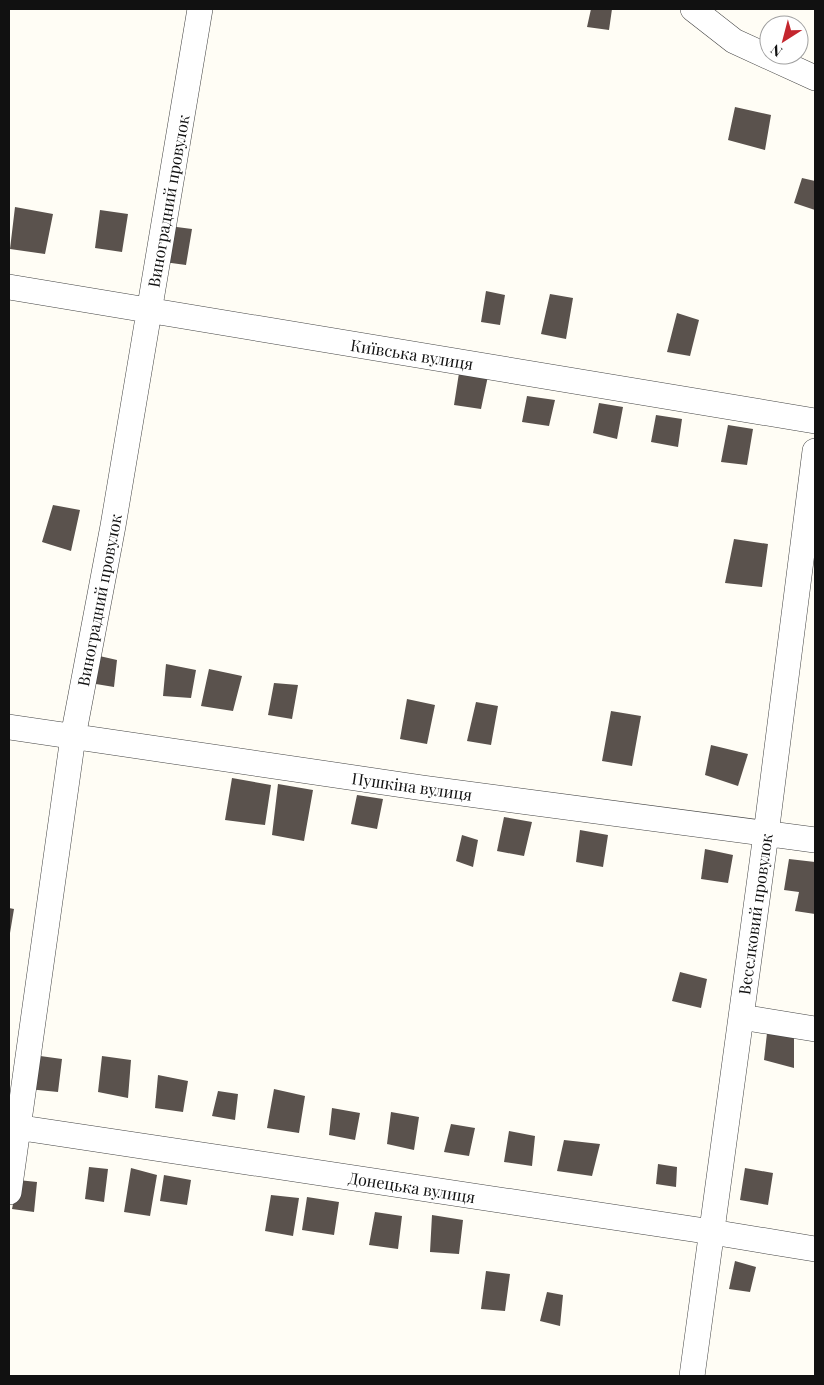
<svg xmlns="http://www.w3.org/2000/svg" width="824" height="1385" font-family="'Playfair Display',serif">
	<rect width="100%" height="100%" fill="#fffdf5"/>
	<path fill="#5a524d" d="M591,9h21l-3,21 -22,-3z
		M735,107l36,8 -6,35 -37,-10z
		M802,178l13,3v29l-21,-7z
		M15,207l38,7 -8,40 -35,-5z
		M100,210l28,4 -6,38 -27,-4z
		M169,226l23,3 -6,36 -22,-3z
		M486,291l19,4 -5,30 -19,-3z
		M550,294l23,4 -7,41 -25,-5z
		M677,313l22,7 -9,36 -23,-4z
		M459,373l29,3 -7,33 -27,-4z
		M527,396l28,4 -6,26 -27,-4z
		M599,403l24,4 -6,32 -24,-6z
		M656,415l26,4 -4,28 -27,-5z
		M728,425l25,4 -6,36 -26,-3z
		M53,505l27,5 -9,41 -29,-9z
		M734,539l34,5 -6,43 -37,-4z
		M95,655l22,5 -3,27 -24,-4z
		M166,664l30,6 -5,28 -28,-2z
		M209,669l33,7 -9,35 -32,-5z
		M274,683l24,2 -6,34 -24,-4z
		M407,699l28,6 -8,39 -27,-5z
		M476,702l22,4 -7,39 -24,-4z
		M611,711l30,5 -9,50 -30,-5z
		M711,745l37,9 -10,32 -33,-11z
		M232,778l39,7 -6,40 -40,-5z
		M278,784l35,6 -9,51 -32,-6z
		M357,795l26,4 -6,30 -26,-5z
		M504,817l28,5 -8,34 -27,-5z
		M580,830l28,5 -5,32 -27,-5z
		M462,835l16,5 -5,27 -17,-6z
		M705,849l28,6 -5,28 -27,-4z
		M789,859l26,3v52l-20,-3 4,-19 -15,-2z
		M9,908l5,1 -4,24h-1z
		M680,972l27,7 -6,29 -29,-7z
		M767,1033l27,5v30l-30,-8z
		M33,1055l29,4 -4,33 -30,-3z
		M102,1056l29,4 -3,38 -30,-6z
		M158,1075l30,6 -5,31 -28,-4z
		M274,1089l31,7 -6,37 -32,-5z
		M218,1091l20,3 -3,26 -23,-4z
		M332,1108l28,5 -5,27 -26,-5z
		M391,1112l28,5 -5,33 -27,-6z
		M451,1124l24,4 -6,28 -25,-4z
		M509,1131l26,5 -3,30 -28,-4z
		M564,1140l36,4 -8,32 -35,-5z
		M658,1164l19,3 -1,20 -20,-3z
		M89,1167l19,2 -4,33 -19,-3z
		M131,1168l26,7 -7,41 -26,-4z
		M745,1168l28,5 -5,32 -28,-5z
		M164,1175l27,5 -4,25 -27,-4z
		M18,1180l19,2 -3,30 -22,-3z
		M271,1195l28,3 -6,38 -28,-5z
		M307,1197l32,5 -5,33 -32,-5z
		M375,1212l27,4 -4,33 -29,-4z
		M432,1215l31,5 -4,34 -29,-2z
		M735,1261l21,6 -6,25 -21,-3z
		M486,1271l24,3 -5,37 -24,-2z
		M547,1292l16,3 -3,31 -20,-5z"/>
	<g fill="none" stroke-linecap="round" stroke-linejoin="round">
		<g stroke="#444" stroke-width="26">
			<path id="minor" d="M693,9l41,32 81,37
				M9,287l806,134
				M9,727l414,61 392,52
				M741,1017l74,12
				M9,1126l703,106 103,17
				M9,1192l64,-455 40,-211 87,-517
				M692,1376l74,-542 49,-383"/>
		</g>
		<use href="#minor" stroke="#fff" stroke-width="25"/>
	</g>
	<g text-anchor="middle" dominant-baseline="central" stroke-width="5" stroke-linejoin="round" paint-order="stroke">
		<g font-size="16" fill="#111" stroke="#fff">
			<text transform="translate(168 201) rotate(-80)">Виноградний провулок</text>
			<text transform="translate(412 354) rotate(9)">Київська вулиця</text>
			<text transform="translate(99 600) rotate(-79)">Виноградний провулок</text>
			<text transform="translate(412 786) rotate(8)">Пушкіна вулиця</text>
			<text transform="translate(755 914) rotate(-82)">Веселковий провулок</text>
			<text transform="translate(412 1187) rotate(9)">Донецька вулиця</text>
		</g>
	</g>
	<rect width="824" height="1385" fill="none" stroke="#111111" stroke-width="20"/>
	<g transform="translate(784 40) rotate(216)"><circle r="24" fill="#ffffff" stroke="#a0a0a0"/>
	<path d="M0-4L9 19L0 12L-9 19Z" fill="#c4262e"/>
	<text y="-8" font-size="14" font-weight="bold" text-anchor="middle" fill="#111111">N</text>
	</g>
</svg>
